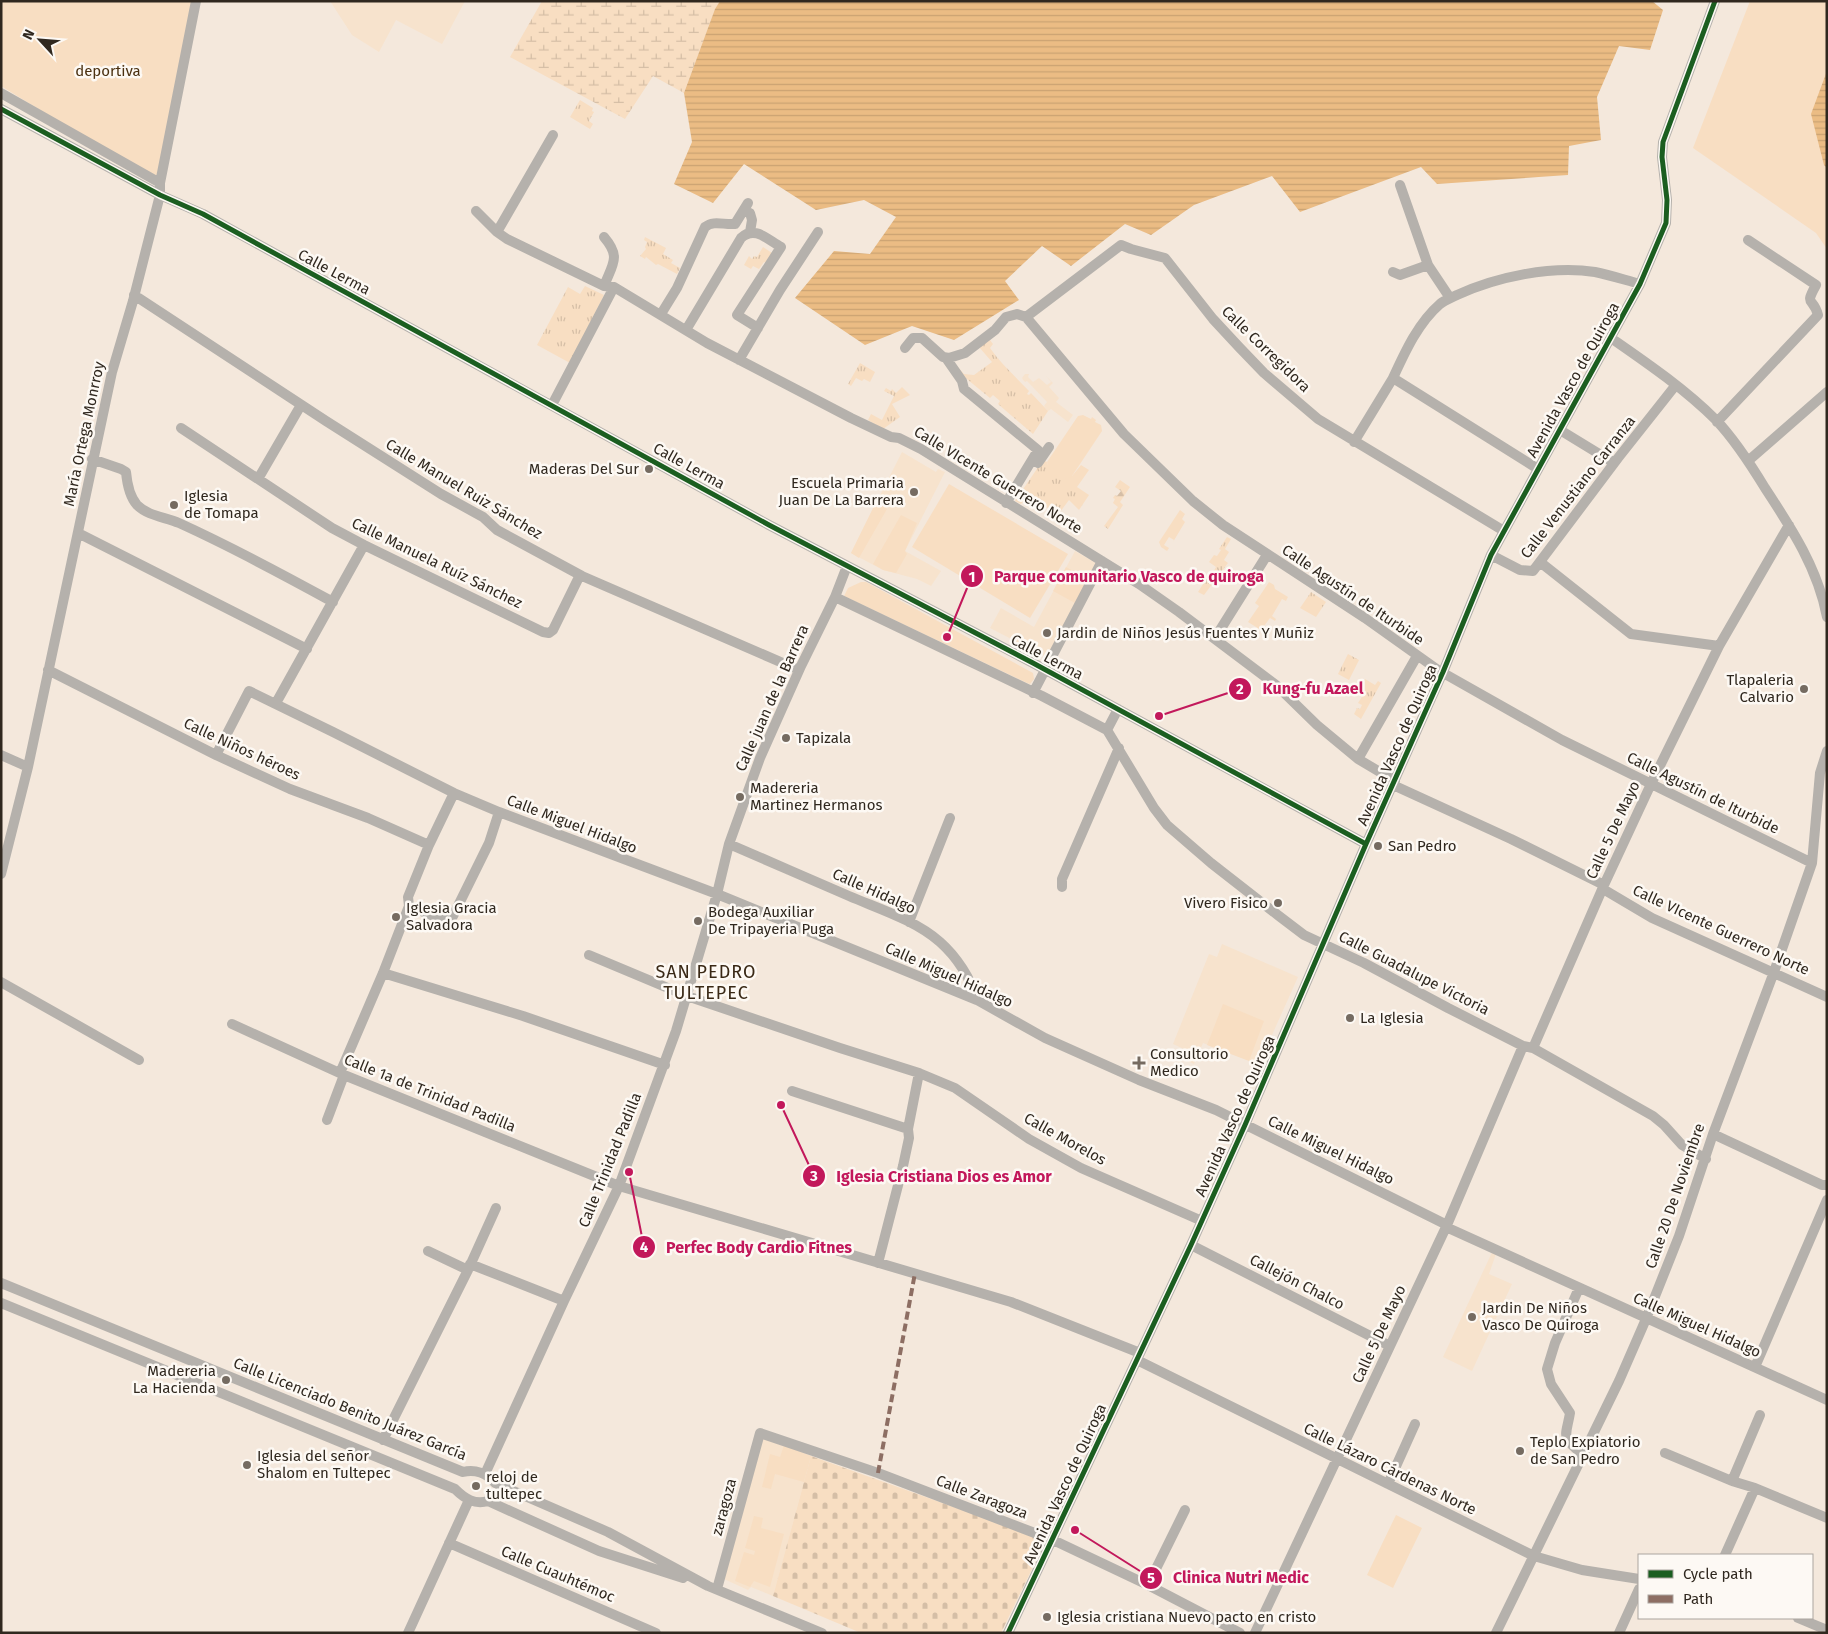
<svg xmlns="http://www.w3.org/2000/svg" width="1828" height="1634" font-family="'Fira Sans',sans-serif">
	<defs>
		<pattern id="grass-tufts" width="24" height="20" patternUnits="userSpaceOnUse" patternTransform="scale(1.25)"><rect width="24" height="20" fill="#f8dec2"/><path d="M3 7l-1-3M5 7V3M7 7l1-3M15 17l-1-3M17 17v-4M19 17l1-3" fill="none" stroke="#d5bea6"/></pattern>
		<pattern id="forest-firs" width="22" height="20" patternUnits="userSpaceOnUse" patternTransform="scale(1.25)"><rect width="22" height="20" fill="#f8dec2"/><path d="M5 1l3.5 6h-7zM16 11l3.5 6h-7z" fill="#d5bea6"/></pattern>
		<pattern id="wetland-marsh" width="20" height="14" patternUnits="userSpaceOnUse" patternTransform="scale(1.25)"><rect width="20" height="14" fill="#f8dec2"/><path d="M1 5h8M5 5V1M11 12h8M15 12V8" fill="none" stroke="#d5bea6"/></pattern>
		<pattern id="cemetery-stones" width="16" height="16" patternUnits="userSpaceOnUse" patternTransform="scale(1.25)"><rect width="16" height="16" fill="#f8dec2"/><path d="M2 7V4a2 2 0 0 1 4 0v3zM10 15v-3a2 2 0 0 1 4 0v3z" fill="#d5bea6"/></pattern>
		<pattern id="water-rules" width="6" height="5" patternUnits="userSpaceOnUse" patternTransform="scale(1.25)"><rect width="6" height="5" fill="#ebbc84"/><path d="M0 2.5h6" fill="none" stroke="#caa272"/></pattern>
	</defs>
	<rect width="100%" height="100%" fill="#f4e8dc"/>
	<path fill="#f7e3cd" d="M330,1h135l-23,43 -46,-24 -17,32 -27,-17z
		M1025,374h4l-1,3 5,5 6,-4 8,7 4,-3 -5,-6 7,7 -4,4 10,11 -3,4 17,13 -5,7 -17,-13 -3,2 -4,-5 3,-4 -20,-21 -2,1 -2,-2 -1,-2z
		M902,452l34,20 2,-3 7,3 -40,79 36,20 -10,15 -14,-7 -34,-9 -32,-17z
		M1075,551l21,12 -48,95 -58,-30 11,-20 33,19z
		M1222,944l76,33 -39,87 -56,-21 -9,21 -11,-5 3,-9 -13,-6 36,-90 8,3z
		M1495,1246l2,5 -8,23 23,10 -40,87 -29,-14z
		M763,1438l48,18 -38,140 -22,-9 -3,3 -24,-11z"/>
	<path fill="url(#grass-tufts)" d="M580,100l13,8 -1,3 2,1 -5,9 4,3 -3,5 -20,-12z
		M645,237l21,11 -3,6 10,6 -2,3 9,5 -3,6 -19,-10 -2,1 -10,-8 -1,2 -5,-3 6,-7 -1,-2 2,-5 -3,-2z
		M763,247l12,8 -7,9 -4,-2 -5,7 -6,-3 -2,3 -7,-4 5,-9 3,3 2,-3 3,1z
		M585,286l19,9 -34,68 -33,-18 31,-58 12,7z
		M990,340l3,4 -3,4c11,16 26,29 39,43l-2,3 2,1 2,-2 17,18 -15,23 -35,-30 2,-3 -7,-6 -3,3 -28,-23 -5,-9 7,8 10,1 18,-13 -13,-15z
		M860,363l15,9 -5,10 -6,-3 -2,2 -6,-3 -5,8 -3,-2z
		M902,387l8,8 -18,9 8,13 -17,12 -15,-9 3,-6 11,6 12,-24 -10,-5 2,-3 5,3 1,-2 4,4z
		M1043,460l4,2 1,3 7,7 -1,2 18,2 9,-11 8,5 -12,17 12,8 -10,15 -10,-10 -9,12 -7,-4 -2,2 -24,-13 -6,7 -6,-3z
		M1227,537l4,2 -6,10 4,3 -5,8 4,3 -24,32 -6,-3 12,-19 2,1 4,-7 -7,-5 5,-7 3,1 4,-6 -2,-1z
		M1311,592l15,10 -10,15 -16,-9z
		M1348,654l11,6 -10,20 -11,-6z
		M1365,679l10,6 3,-4 3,2 -20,36 -7,-5 3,-6 3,1 2,-4 -4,-2 5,-8 -6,-3z"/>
	<path fill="url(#forest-firs)" d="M1120,480l10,7 -10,15 3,3 -15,24 -4,-3 14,-19 -5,-4 2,-4 -2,-1 2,-3 2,1 4,-5 -6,-4z"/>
	<path fill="url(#wetland-marsh)" d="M542,1h178l-5,8 -31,84 -31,-17 -28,43 -115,-62z"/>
	<path fill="url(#cemetery-stones)" d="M811,1456l235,84 -45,93h-140l-88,-37z"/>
	<path fill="#f8dec2" d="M1,1h192l-37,180 -155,-95z
		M1750,1h77v248l-11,-16 -123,-85z
		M1083,415l8,4 1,-2 4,3 -1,2 6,3 1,6 -30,45c-5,4 -8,2 -13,-1l-2,2 -4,-3 1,-2 -5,-4 -2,-6 31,-46z
		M949,484l119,70 -38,64 -118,-71z
		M876,502l11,7 -28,49 -8,-5z
		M1180,510l5,4 -3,5 3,3 -12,20 1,-2 -5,-3 -5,8 5,3 -2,3 -6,-4 -2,-5z
		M901,515l16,8 -12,28 2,3 -11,19 -13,-3 -10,-6z
		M1066,567l22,12 -13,24 -22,-12z
		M861,582h5l167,91 1,6 -4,5 -3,-1 -183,-87 4,-8z
		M1269,582l5,3 1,4 13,8 -2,4 -4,-2 -10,17 4,3 -1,2 -5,-3 -9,12 -13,-8 11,-16 -4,-3z
		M1223,1004l41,17 -15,40 -42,-16z
		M784,1445l27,11 -7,26 -29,-8 -4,15 -9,-2 8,-33 10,3z
		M1396,1515l26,13 -29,60 -26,-13z
		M754,1516l9,2 -2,10 23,6 -14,53 -16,-6 -4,6 -15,-6 9,-29 10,3 1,-4 -10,-3z"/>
	<path fill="url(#water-rules)" d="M720,1h932l11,9 -13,40 -31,-4 -22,51 4,43 -32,6 -1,29 -131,9 -16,-17 -121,45 -28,-36 -78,29 -43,30 -26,-11 -54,42 -29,-20 -37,35 14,19 -65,40 -42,-14 -47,19 -70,-47 39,-47 36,3 26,-37 -32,-17 -48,10 -72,-46 -31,39 -39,-19 18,-42 -8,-49 31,-84z
		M1827,71v97l-3,-3 -13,-51z"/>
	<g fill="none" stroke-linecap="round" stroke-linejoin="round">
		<path stroke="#b5b1ac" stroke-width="10" d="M1,93l159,90
			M1,109l159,86 43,19 566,311 264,138 333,181
			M1400,185l28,80 22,33
			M476,211l21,21 10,7 97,47 10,1 93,56 144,75 40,19 8,1 22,11 218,135 40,28 97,73 41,40 41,34 37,22
			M743,211l7,2 2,7 -2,12
			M497,232l56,-97
			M604,237c17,20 9,26 0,49
			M1393,272l7,3 28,-10
			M134,295l192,126 115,73 42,23 14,13 85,46 217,94
			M661,314l16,-26 28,-61c9,-7 18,-2 30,-3l13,-21
			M1026,317l95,-72 10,4 34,9 48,61 26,28 25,26 54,46 186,112
			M686,330l55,-92c14,-13 27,2 40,9l-44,68 21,13
			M1611,338c36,25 74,51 105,82 19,20 35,45 49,68 27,41 53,81 62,129
			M905,348l8,-10h9l21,19 6,1 16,-5 30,-23 11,-13 11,-3 9,3 98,117 69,67 30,24 142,93 73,52 124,70 250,123
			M946,358l16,23 2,8 74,61 -32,53
			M739,360l41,-70 38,-58
			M552,405l62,-118
			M1717,422l101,-107c-5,-19 -14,-8 -2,-30l-68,-45
			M181,428l151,100 32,17 179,87 6,1 4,-3 27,-55
			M1560,430l54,33
			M1354,442l39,-64
			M92,459l29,10 5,3c1,11 4,25 11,33 11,11 28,12 42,18 53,24 103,51 154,79
			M1748,461l79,-69
			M1038,463l11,-16
			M1538,469l-145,-91c12,-26 25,-55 47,-74 5,-4 11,-6 17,-9 39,-18 95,-30 138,-23 15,3 30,8 45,12
			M258,479l43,-74
			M78,533l229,116
			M1491,555l29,15 13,1 85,-113 57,-72
			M1540,562l91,72 88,12
			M835,597l207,99 65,34 47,78 13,17 44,38 68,53 25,19 60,28 84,45 75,38 10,2 120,68 11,9 18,20 24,14
			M1215,638l52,-83
			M48,670l168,85 74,34 78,29 61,27
			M1033,693l69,-132
			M276,703l88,-158
			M1107,730l11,-21
			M1,755l27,12
			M216,755l33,-64 84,41 121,61 45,19 218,82 260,106 68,38 94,42 77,30 231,115
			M1358,759l59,-103
			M1393,785l118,54 93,46
			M729,844c40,17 80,35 120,52 30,13 66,24 91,46 17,15 31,37 37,58
			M1,874l27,-107 84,-395 21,-71 27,-106v-12l36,-182
			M1062,887v-8l57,-131
			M1603,889l49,29 175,79
			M409,906l36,15 8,-5 36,-73 10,-31
			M909,922l41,-104
			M589,955l98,41 153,52 79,25 36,15 74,51 52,29 121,53
			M383,973l140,43 142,49
			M1,982l138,78
			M232,1024l112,51 275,111 392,116 129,51
			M1533,1048l71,-163 47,-101 68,-138 70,-121
			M340,1073l43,-100 26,-67 -1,-9 21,-52 25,-52
			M792,1091l116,38
			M327,1120l17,-45
			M1713,1134l109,51h5
			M1446,1227l381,173
			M1191,1245l199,101
			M428,1251l40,19
			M878,1263l25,-97 6,-28 -1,-9 11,-56
			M470,1264l94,37
			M1,1283l462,189c12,-3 24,1 32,11l113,49 100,54 114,47
			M1579,1288l-24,55 -8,26 4,15 19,29c-4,24 -10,23 12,41
			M1,1303l454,186c10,10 20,16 33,12l111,50 84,27
			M1137,1360l397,196 48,14 57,9
			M1755,1367l72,-167
			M383,1440l85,-170 28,-62
			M1665,1453l67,28 23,7 72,30
			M485,1474l79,-173 55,-115 57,-155 41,-137 12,-50 31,-86 41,-92 34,-69 12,-31
			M1732,1481l28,-66
			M1388,1484l27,-60
			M449,1543l207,90
			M1725,1555l30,-67
			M1148,1585l37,-75
			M717,1589l43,-156 118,40 175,67 95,45 92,48
			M1798,1618l29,12
			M408,1633l61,-133
			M1008,1633l183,-388 54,-120 121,-281 77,-172 48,-117 149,-271 26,-61 1,-23 -5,-43 1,-15 52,-141
			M1255,1633l192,-408 76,-179
			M1496,1633l123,-252 27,-62 33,-83 34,-102 61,-162 38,-109 8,-90 7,-22
			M1619,1633l20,-44"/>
		<path stroke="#8d6e63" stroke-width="4" stroke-dasharray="8 4" stroke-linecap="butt" d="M878,1473l37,-200"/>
		<g stroke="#fdf9f4" stroke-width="8">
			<path id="cycleway" d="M1,109l159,86 43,19 566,311 264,138 333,181
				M1008,1633l183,-388 54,-120 121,-281 77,-172 48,-117 149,-271 26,-61 1,-23 -5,-43 1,-15 52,-141"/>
		</g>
		<use href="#cycleway" stroke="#1b5e20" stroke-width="5"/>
	</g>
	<g fill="#756b61" stroke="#fdf9f4" stroke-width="2">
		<circle cx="649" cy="469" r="5"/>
		<circle cx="914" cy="492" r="5"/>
		<circle cx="174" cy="505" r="5"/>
		<circle cx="1047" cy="633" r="5"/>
		<circle cx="1804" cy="689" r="5"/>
		<circle cx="786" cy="738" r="5"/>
		<circle cx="740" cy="797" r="5"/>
		<circle cx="1378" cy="846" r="5"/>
		<circle cx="1278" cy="903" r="5"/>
		<circle cx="396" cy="917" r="5"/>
		<circle cx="698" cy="921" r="5"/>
		<circle cx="1350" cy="1018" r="5"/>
		<path d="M1136.5 1055.5h5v5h5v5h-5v5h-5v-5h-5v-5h5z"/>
		<circle cx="1472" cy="1317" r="5"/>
		<circle cx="226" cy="1380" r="5"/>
		<circle cx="1520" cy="1451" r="5"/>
		<circle cx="247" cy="1465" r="5"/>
		<circle cx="476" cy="1486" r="5"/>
		<circle cx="1047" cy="1617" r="5"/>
	</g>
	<g text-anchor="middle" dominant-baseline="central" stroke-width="5" stroke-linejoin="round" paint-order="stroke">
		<g font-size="15" fill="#4b3111" stroke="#fdf9f4">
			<text x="108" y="71">deportiva</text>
		</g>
		<g font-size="15" fill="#30281f" stroke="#fdf9f4">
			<text transform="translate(334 272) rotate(28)">Calle Lerma</text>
			<text transform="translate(1266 349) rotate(44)">Calle Corregidora</text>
			<text transform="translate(1573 380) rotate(-61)">Avenida Vasco de Quiroga</text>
			<text transform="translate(84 434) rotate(-78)">María Ortega Monrroy</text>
			<text transform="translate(689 466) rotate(29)">Calle Lerma</text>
			<text transform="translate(998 480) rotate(31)">Calle VIcente Guerrero Norte</text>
			<text transform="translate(1578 487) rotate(-52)">Calle Venustiano Carranza</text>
			<text transform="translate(464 489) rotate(31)">Calle Manuel Ruiz Sánchez</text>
			<text transform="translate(437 563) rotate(26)">Calle Manuela Ruíz Sánchez</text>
			<text transform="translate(1353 595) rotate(34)">Calle Agustín de Iturbide</text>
			<text transform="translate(1047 657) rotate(28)">Calle Lerma</text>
			<text transform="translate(772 698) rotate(-66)">Calle juan de la Barrera</text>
			<text transform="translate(1397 745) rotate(-66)">Avenida Vasco de Quiroga</text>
			<text transform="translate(242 749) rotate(25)">Calle Niños héroes</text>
			<text transform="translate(1703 793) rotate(26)">Calle Agustín de Iturbide</text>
			<text transform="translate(572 824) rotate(21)">Calle Miguel Hidalgo</text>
			<text transform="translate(1613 830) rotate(-65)">Calle 5 De Mayo</text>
			<text transform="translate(874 891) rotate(24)">Calle Hidalgo</text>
			<text transform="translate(1721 930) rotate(25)">Calle VIcente Guerrero Norte</text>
			<text transform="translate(1414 973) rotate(27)">Calle Guadalupe Victoria</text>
			<text transform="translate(949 975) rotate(24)">Calle Miguel Hidalgo</text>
			<text transform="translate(430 1093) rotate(22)">Calle 1a de Trinidad Padilla</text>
			<text transform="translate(1235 1116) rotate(-66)">Avenida Vasco de Quiroga</text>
			<text transform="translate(1065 1139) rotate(29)">Calle Morelos</text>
			<text transform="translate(1331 1150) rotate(26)">Calle Miguel Hidalgo</text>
			<text transform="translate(610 1160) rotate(-68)">Calle Trinidad Padilla</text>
			<text transform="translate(1675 1196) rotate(-71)">Calle 20 De Noviembre</text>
			<text transform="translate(1297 1282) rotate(27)">Callejón Chalco</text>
			<text transform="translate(1697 1325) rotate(24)">Calle Miguel Hidalgo</text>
			<text transform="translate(1379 1334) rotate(-65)">Calle 5 De Mayo</text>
			<text transform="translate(350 1409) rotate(22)">Calle Licenciado Benito Juárez García</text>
			<text transform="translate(1390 1469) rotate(26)">Calle Lázaro Cárdenas Norte</text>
			<text transform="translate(1065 1484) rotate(-65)">Avenida Vasco de Quiroga</text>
			<text transform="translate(982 1497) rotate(21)">Calle Zaragoza</text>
			<text transform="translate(724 1507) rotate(-75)">zaragoza</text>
			<text transform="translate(558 1574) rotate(23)">Calle Cuauhtémoc</text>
		</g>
		<g font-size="15" fill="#30281f" stroke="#fdf9f4" text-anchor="start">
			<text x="639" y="469" text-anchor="end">Maderas Del Sur</text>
			<text x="904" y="483" text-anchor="end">Escuela Primaria<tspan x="904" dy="17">Juan De La Barrera</tspan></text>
			<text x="184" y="496">Iglesia<tspan x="184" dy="17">de Tomapa</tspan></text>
			<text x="1057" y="633">Jardin de Niños Jesús Fuentes Y Muñiz</text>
			<text x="1794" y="680" text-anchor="end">Tlapaleria<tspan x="1794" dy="17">Calvario</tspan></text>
			<text x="796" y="738">Tapizala</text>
			<text x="750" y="788">Madereria<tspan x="750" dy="17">Martinez Hermanos</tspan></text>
			<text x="1388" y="846">San Pedro</text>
			<text x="1268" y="903" text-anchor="end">Vivero Fisico</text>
			<text x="406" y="908">Iglesia Gracia<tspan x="406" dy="17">Salvadora</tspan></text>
			<text x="708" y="912">Bodega Auxiliar<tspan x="708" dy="17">De Tripayeria Puga</tspan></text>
			<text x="1360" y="1018">La Iglesia</text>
			<text x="1150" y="1054">Consultorio<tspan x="1150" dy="17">Medico</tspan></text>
			<text x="1482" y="1308">Jardin De Niños<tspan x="1482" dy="17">Vasco De Quiroga</tspan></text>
			<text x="216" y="1371" text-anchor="end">Madereria<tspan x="216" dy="17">La Hacienda</tspan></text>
			<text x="1530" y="1442">Teplo Expiatorio<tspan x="1530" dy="17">de San Pedro</tspan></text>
			<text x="257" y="1456">Iglesia del señor<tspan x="257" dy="17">Shalom en Tultepec</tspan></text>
			<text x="486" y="1477">reloj de<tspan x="486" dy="17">tultepec</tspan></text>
			<text x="1057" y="1617">Iglesia cristiana Nuevo pacto en cristo</text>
		</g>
		<g font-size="18" letter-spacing="1" fill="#3a2916" stroke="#fdf9f4">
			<text x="706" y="972">SAN PEDRO<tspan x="706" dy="21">TULTEPEC</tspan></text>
		</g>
	</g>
	<path fill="none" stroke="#c2185b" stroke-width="2" d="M947 637L972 576M1159 716L1240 689M781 1105L814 1176M629 1172L644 1247M1075 1530L1151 1578"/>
	<g fill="#c2185b" stroke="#fdf9f4" stroke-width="2">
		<circle cx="947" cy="637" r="5"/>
		<circle cx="1159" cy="716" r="5"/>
		<circle cx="781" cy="1105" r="5"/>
		<circle cx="629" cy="1172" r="5"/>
		<circle cx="1075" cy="1530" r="5"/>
		<circle cx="972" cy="576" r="12"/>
		<circle cx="1240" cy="689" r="12"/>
		<circle cx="814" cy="1176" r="12"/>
		<circle cx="644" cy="1247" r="12"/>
		<circle cx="1151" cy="1578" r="12"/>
	</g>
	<g font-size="15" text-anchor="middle" font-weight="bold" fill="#fff">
		<text x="972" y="582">1</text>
		<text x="1240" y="694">2</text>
		<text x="814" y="1181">3</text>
		<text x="644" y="1252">4</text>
		<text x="1151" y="1583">5</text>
	</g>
	<g font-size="16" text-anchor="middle" font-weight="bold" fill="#c2185b" stroke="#fdf9f4" stroke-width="5" stroke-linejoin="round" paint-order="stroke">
		<text x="1129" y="582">Parque comunitario Vasco de quiroga</text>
		<text x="1313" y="694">Kung-fu Azael</text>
		<text x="944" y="1182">Iglesia Cristiana Dios es Amor</text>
		<text x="759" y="1253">Perfec Body Cardio Fitnes</text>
		<text x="1241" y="1583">Clinica Nutri Medic</text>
	</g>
	<rect width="1828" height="1634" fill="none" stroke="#30281f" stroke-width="5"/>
	<rect x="1638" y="1554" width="175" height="65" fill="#fdf9f4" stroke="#aba59f"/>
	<rect x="1648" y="1570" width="25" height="8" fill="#1b5e20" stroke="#aba59f"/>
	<text x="1683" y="1579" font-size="15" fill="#30281f">Cycle path</text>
	<rect x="1648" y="1595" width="25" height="8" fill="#8d6e63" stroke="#aba59f"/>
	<text x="1683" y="1604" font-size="15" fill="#30281f">Path</text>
	<g transform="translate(40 40) rotate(296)" stroke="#fdf9f4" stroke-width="4" paint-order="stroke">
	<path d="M0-4L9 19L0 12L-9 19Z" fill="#30281f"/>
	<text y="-8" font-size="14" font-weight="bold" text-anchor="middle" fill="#30281f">N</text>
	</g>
</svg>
